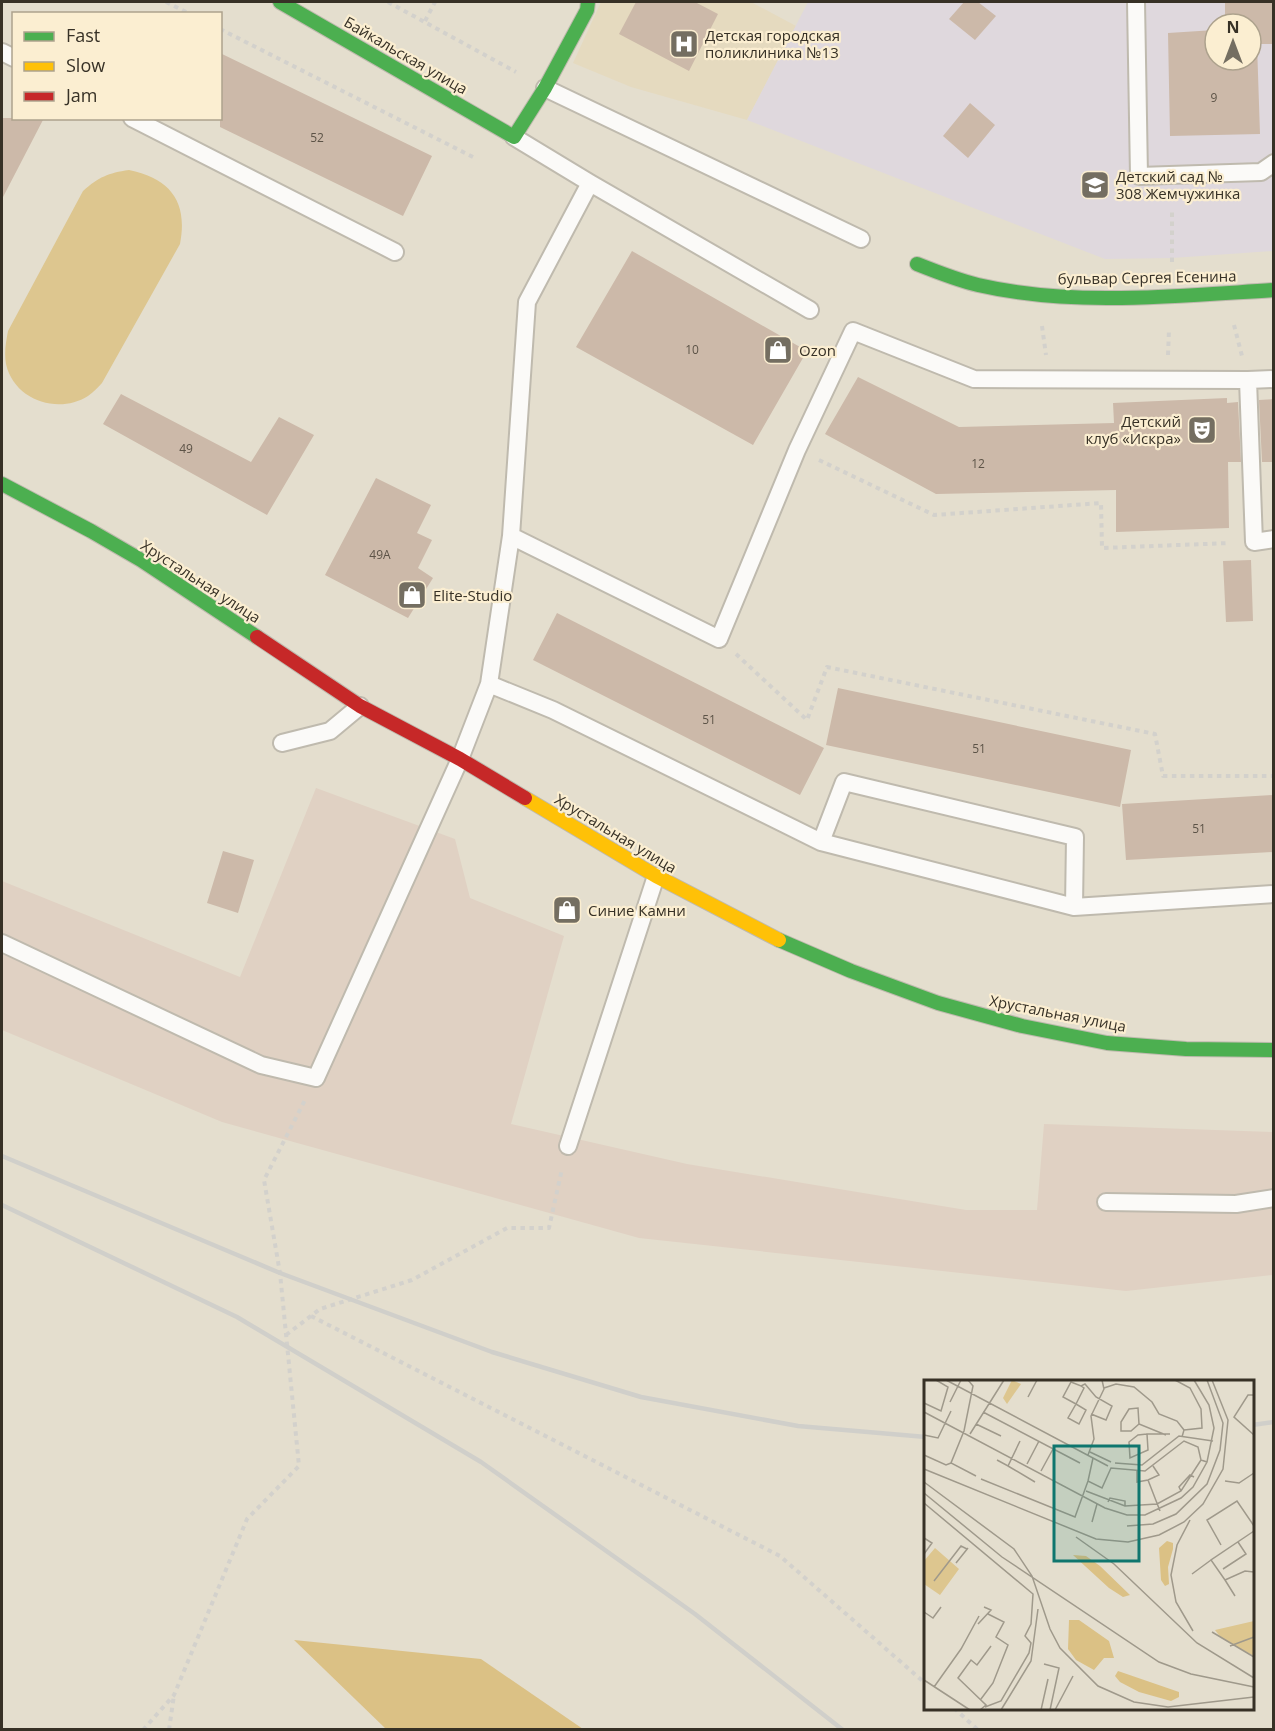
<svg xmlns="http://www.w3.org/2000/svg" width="1275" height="1731" font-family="'Open Sans',sans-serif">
	<rect width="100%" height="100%" fill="#e4dece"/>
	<path fill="#e5dabf" d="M601,2h150l45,24 -49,94 -116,-33 -58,-24z"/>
	<path fill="#e0d1c3" d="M316,788l139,51 15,59 94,38 -53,188 176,40 279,46h71l7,-86 229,8v143l-147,16 -487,-53 -417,-116 -220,-92v-149l238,96z"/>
	<path fill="#dfd8dd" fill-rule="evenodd" d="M808,2h465v249l-101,7 -67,1 -358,-139zM1215,24h36v36h-36z"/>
	<path fill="#ddc68f" d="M129,170c42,9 59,32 51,74l-78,139c-4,4 -8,9 -14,13 -30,19 -74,4 -82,-32 -2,-12 0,-22 2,-33l75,-140c16,-14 25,-18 46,-21z"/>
	<path fill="#dbc185" d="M294,1640l187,19 102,70h-197z"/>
	<path fill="#ccb9a9" d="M636,2h59l23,12 -29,57 -70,-37z
		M964,2h14l18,14 -21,24 -26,-21z
		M1225,2h49v42h-17l3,90 -90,2 -2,-103 47,-3v30h36v-36h-26z
		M220,53l212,103 -29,60 -183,-89z
		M970,103l25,22 -27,33 -25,-22z
		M2,118h42l-42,81z
		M632,251l175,100 -54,94 -177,-98z
		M858,377l101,50 155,-4 -1,-20 114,-5v5l11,-1 3,60h-13l1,66 -113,4v-42l-180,4 -111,-60z
		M121,394l130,68 28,-45 35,18 -47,80 -164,-91z
		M1274,399v63h-12l-3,-62z
		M376,478l55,27 -14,28 15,7 -14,28 15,10 -25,40 -83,-43z
		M1251,560l2,61 -27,1 -3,-61z
		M557,613l267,135 -24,47 -267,-135z
		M838,688l293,62 -11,57 -294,-62z
		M1274,795v57l-148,8 -4,-56z
		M223,851l31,9 -16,53 -31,-10z"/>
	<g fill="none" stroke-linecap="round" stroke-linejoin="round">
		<g stroke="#bfbaae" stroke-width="20">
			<path id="lane" d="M1136,2l3,174 122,-4 13,-9
				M2,52l12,6
				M545,88l316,151
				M132,118l263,134
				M514,137l76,46 220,127
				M1248,380l6,162 20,-3
				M511,536l16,-234 63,-119
				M489,684l64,26 268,132 253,65 200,-13
				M282,743l48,-12 30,-25
				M821,842l23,-60 231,55 -1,70
				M2,943l259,122 55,13 144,-319 29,-75 22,-148 208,103 78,-189 56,-119 121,48 274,1 26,-1
				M568,1146l88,-270
				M1106,1202l130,2 38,-6"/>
		</g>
		<g stroke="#bfbaae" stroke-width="16">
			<path id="fast" d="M280,2l234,135 31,-49 42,-78 1,-8
				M917,264c20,8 40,16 61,21 96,22 199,11 296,5
				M2,484l89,47 50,29 116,77
				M779,940l72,31 87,32 84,23 85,17 79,6 88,1"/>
		</g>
		<g stroke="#bfbaae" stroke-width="16">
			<path id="slow" d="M525,798l131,78 123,64"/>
		</g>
		<g stroke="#bfbaae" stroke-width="16">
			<path id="jam" d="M257,637l103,69 100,53 65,39"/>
		</g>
		<path stroke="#d3d1cc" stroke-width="4" stroke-dasharray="4.5 4.5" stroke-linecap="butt" d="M166,2l24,12
			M388,2l128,70
			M425,21l10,-19
			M220,29l255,129
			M1172,262v-50
			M1234,325l8,31
			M1042,326l4,29
			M1168,355l1,-25
			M819,460l115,55 167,-12 1,45 128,-5
			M736,654l71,66 20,-53 328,67 8,42h111
			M311,1316l469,240 146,128
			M286,1335l34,-26 92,-29 95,-52h42l13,-59
			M954,1708l24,22
			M143,1730l31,-35 73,-176 52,-53 -19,-193 -16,-93 41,-80
			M169,1730l5,-35"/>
		<use href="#lane" stroke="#fbfaf8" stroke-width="16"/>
		<use href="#fast" stroke="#4caf50" stroke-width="14"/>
		<use href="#slow" stroke="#ffc107" stroke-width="14"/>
		<use href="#jam" stroke="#c62828" stroke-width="14"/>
		<path stroke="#d0cfca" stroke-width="4.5" d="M2,1156l278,117 212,79 149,45 157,29 128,11
			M2,1205l235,112 244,145 214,152 148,116
			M1252,1425l22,-3"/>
	</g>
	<defs>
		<g id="hospital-square" transform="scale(1.5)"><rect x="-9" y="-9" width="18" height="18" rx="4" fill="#746e61" stroke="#fbeed1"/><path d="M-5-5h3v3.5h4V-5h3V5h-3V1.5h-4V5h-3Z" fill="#fff"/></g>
		<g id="school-square" transform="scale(1.5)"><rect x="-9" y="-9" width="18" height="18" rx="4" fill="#746e61" stroke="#fbeed1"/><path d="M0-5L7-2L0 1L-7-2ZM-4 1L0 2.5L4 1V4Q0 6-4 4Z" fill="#fff"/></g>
		<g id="shop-square" transform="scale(1.5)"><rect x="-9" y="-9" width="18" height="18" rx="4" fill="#746e61" stroke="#fbeed1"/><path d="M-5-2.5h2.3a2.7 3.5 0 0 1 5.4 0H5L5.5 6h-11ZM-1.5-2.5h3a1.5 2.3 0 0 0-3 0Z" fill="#fff"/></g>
		<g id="theatre-square" transform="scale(1.5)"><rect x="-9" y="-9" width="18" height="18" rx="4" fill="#746e61" stroke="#fbeed1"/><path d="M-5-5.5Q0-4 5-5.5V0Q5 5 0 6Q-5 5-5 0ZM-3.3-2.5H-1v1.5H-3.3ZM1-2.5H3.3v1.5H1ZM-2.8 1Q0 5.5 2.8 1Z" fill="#fff"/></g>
	</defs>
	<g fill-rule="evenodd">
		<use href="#hospital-square" x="684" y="44"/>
		<use href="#school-square" x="1095" y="185"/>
		<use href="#shop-square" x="778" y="350"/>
		<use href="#theatre-square" x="1202" y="430"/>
		<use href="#shop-square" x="412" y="595"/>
		<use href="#shop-square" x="567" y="910"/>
	</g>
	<g text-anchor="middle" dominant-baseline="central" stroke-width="4.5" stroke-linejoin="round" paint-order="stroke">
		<g font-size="12" fill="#5c5347">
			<text x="1214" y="97">9</text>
			<text x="317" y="137">52</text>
			<text x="692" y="349">10</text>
			<text x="186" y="448">49</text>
			<text x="978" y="463">12</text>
			<text x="380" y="554">49А</text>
			<text x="709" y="719">51</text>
			<text x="979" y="748">51</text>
			<text x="1199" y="828">51</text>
		</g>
		<g font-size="15" fill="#373126" stroke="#fbeed1" text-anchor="start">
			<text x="705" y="35">Детская городская<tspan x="705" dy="17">поликлиника №13</tspan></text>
			<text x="1116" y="176">Детский сад №<tspan x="1116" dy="17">308 Жемчужинка</tspan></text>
			<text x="799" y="350">Ozon</text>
			<text x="1181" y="421" text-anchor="end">Детский<tspan x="1181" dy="17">клуб «Искра»</tspan></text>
			<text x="433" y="595">Elite-Studio</text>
			<text x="588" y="910">Синие Камни</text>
		</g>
		<g font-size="15" fill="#373126" stroke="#fbeed1">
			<text transform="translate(406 55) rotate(30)">Байкальская улица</text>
			<text transform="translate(1147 277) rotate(-1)">бульвар Сергея Есенина</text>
			<text transform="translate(201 581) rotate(33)">Хрустальная улица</text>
			<text transform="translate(616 833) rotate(31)">Хрустальная улица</text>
			<text transform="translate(1058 1013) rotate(11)">Хрустальная улица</text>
		</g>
	</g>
	<g transform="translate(924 1380)">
		<rect width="330" height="330" fill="#e4dece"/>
		<path d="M88,0l9,4 -14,20 -4,-6zM11,168l24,21 -19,26 -16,-11v-23zM330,241v35l-33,-18 -6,-8z" fill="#ddc68f"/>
		<path d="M243,161l6,2v6l-5,18 1,17 -4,2 -4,-6 -2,-32zM149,175l13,1 14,10 30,29 -7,2 -14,-9zM145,240h10l30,21 5,17h-10l-10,12 -18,-10 -8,-11zM194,291l61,21v5l-8,4 -32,-9 -19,-10 -5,-6z" fill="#dbc185"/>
		<path fill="none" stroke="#9f998b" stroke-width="1.5" d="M22,0l162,86M44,0l5,6 -9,45 -13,32 25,13M251,0l15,8 11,21 1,19 -18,2M157,6l3,2 -8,16 -8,14 11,6 7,-14 -10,-6 -13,-7 8,-15 10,4 4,-2 11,13 16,9 -6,14 -15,-6M180,8l12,-4 18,3 18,15 7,12 18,7 7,9 -2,7M330,15h-6l-14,22 20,18M104,17l9,-17M26,22l11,-22M0,23l17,8 7,-24 -12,-7M0,32l181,96 22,7h18l36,-17 12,-11 14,-25 7,-34 -5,-23 -15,-25M59,32l97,51M52,44l25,12M215,44l-8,7h-10v-9l8,-13 9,-1 1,16 27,11M46,54l34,-54M223,54l-9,1 -9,7 1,16 18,-8 -1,-16h23M0,55l14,3 13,-27M166,72l21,10M0,75l22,10 5,-2M164,75l6,-16 -3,-23 13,-27 -2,-9M73,80l11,6 12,-25M191,83l27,2 37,-29 34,5M103,84l12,-23M84,86l27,16M0,89l172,70 32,3 31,-7 25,-13 19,-18 20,-35 5,-49 -16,-40M117,91l12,-22M213,91v11l11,-2 11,-5 -6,-9M57,99l94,38 13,-36 14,7 9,-20 34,3 39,-30 14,6 3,13M224,100l12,31M164,101l5,-23M301,101l14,2 15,-10M0,102l90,67 18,27 18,53 10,19 38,38 36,16 34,5 86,-10M162,111l39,15 32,-2 24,-13 20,-31 6,2M257,111l-2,-4 11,-12 4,2M0,113l78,64 157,105 32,12 63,13M184,122l2,-4 15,3v5M0,123l109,91 -2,30 -6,12 6,7 -2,10 -28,48 -16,6M266,140l-13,25 -6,30 5,27 17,29M168,142l5,-18M203,146l26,-2 23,-10 31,-30 13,-34 3,-27 -16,-43M330,151l-43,29 14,20 20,-9 9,1M152,157l38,27 83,79 57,35M0,158l8,5 -8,11M297,165l-14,-25 30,-19 17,25M32,183l12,-15M299,189l23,-15 -8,-12M268,194l19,-14M301,200l10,16M10,201l27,-35 6,3M0,232l9,6 8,-11M54,244l13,-14 -7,-3M288,252l42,25M306,266l24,-9M120,284l15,4 -9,42M0,300l46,30M10,307l27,-38 18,-33M57,319l12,-16 15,-38 -12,-8 8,-15 -16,-8M56,330l6,-5 -28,-27 13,-18 6,5 14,-19M77,330l30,-49 7,-52M117,330l7,-31M131,330l18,-34"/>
		<path fill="#0f766e" fill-opacity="0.15" stroke="#0f766e" stroke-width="3" d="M130,66h85v115h-85z"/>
		<rect width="330" height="330" fill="none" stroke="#373126" stroke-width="3"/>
	</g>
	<rect width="1275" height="1731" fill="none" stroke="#373126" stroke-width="6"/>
	<rect x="12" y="12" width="210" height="108" fill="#fbeed1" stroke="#ada28d" stroke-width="1.5"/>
	<rect x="24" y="32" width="30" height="9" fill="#4caf50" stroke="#ada28d" stroke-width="1.5"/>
	<text x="66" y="42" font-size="18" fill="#373126">Fast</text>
	<rect x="24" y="62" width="30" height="9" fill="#ffc107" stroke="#ada28d" stroke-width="1.5"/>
	<text x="66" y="72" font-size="18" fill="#373126">Slow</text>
	<rect x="24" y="92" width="30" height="9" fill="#c62828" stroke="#ada28d" stroke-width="1.5"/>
	<text x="66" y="102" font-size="18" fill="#373126">Jam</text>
	<g transform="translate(1233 42)"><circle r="28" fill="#fbeed1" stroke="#ada28d" stroke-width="1.5"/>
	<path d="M0-4.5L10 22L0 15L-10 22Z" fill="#746e61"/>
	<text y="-9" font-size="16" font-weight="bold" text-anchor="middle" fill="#373126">N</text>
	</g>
</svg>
